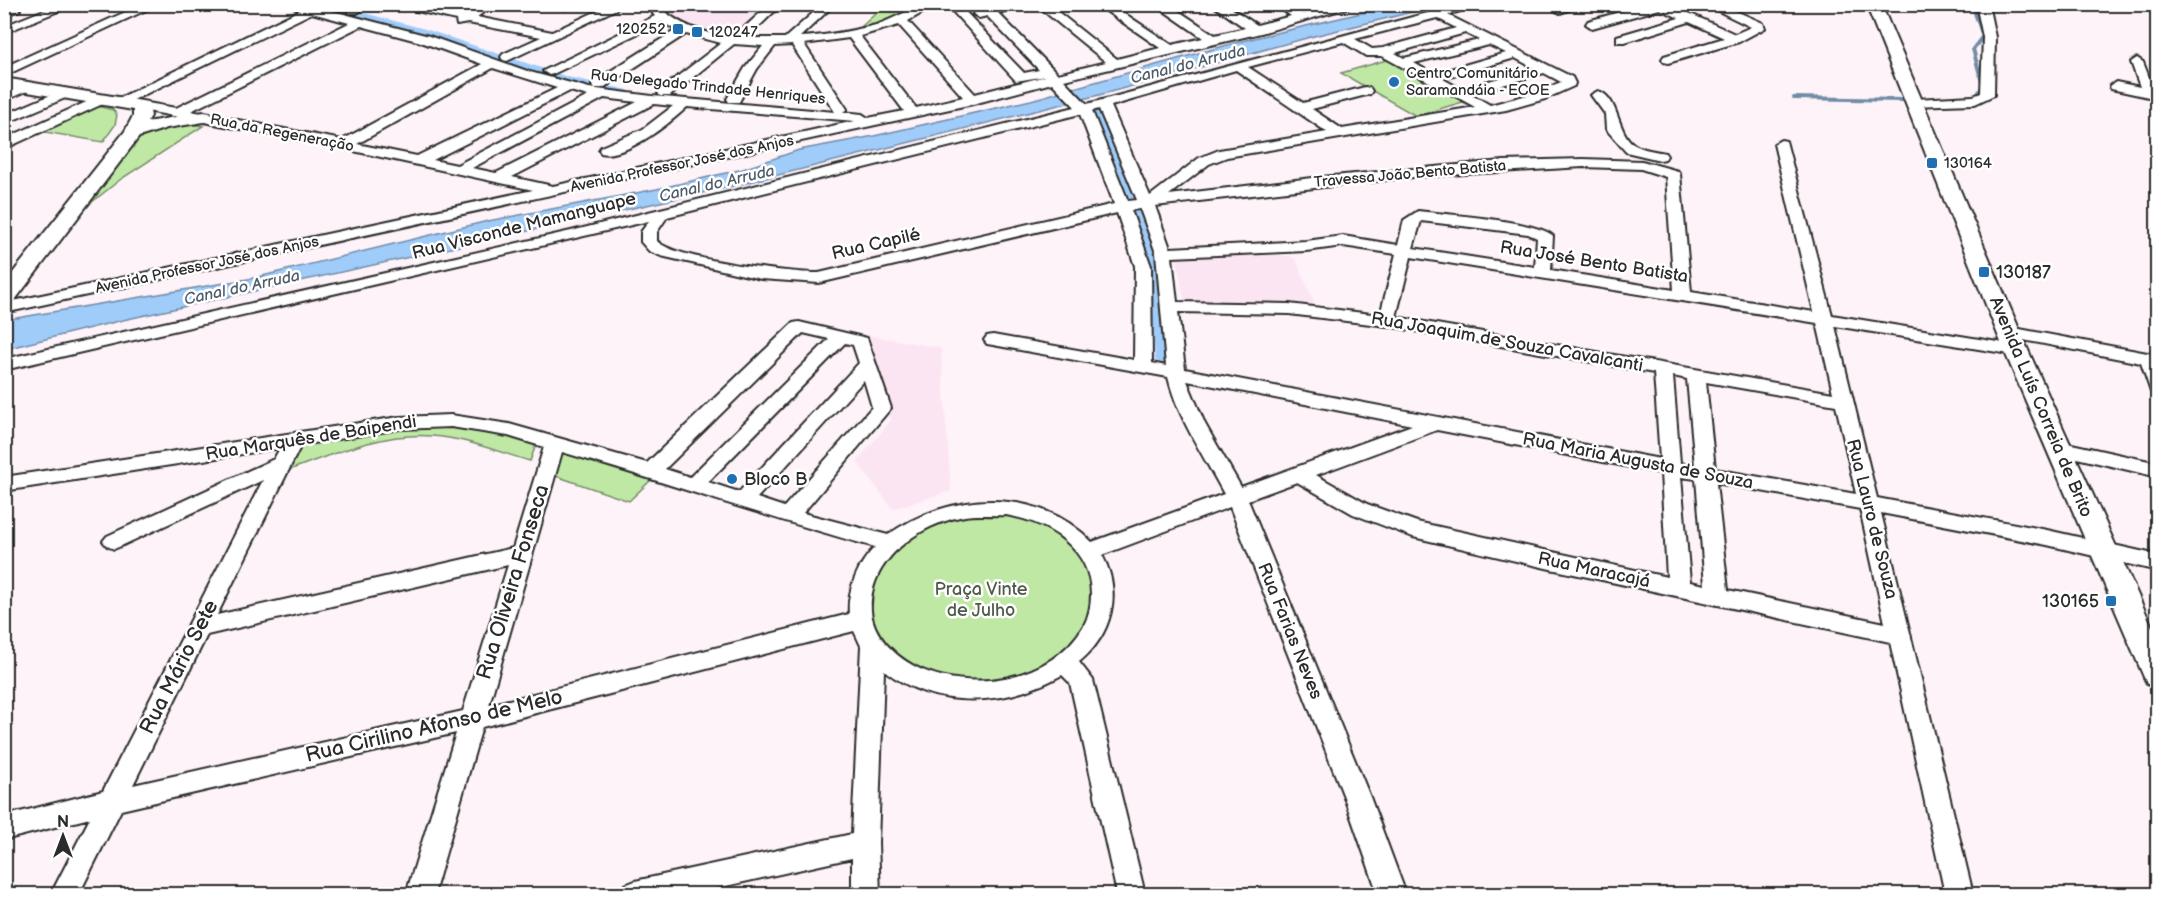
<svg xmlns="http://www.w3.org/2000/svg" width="2162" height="899" font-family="'Balsamiq Sans',sans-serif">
	<rect width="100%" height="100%" fill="#fef3f9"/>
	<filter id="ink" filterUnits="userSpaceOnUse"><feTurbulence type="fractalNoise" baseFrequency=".0167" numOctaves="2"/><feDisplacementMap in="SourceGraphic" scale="12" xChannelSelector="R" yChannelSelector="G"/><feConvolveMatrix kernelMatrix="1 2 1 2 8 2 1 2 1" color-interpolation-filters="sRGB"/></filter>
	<g filter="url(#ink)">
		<path fill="#fce5f2" d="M660,5h119l-35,33 -38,-6 -37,-19z
			M1238,252l52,4 6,4 19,44 -131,-4 -7,-42z
			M863,334l78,14 10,143 -58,18 -36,-47 34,-42z"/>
		<path fill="#bfe8a4" stroke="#758a68" stroke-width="1.5" d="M885,5h38l-13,7 -46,16 -2,-2z
			M1390,59l76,42 -50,15 -75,-43z
			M93,105l20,5 4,5 -2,10 -12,17 -64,-11z
			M185,123l18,3 -82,53 -34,27 -7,1 59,-71z
			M403,424l63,1 71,17 -7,19c-32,-9 -65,-23 -98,-25 -51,-4 -101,19 -148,36l13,-26 14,-6z
			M558,452h10l84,27 -23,22 -79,-27z
			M1013,509l76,42 14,56 -40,57 -86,27 -91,-30 -24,-72 11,-25 61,-47z"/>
		<path fill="#a0ccfa" stroke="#718ca7" stroke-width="1.5" d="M1395,5h46l-127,31 -215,59 -361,90 -615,135 -118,29v-29l249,-42 234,-57 169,-32 86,-20 56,-19 75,-14 157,-36 207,-58z"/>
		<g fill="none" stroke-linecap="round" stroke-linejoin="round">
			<path stroke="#718ca7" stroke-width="4" d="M1972,4l11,32 -10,13 10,37 -8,12
				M1794,98l108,2"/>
			<path fill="#a0ccfa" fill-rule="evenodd" d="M310,4h20l95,25 143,48 60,13 2,3 -6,4 -63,-14 -144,-50z
				M1098,108l6,4 59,145 8,103 -2,4 -6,1 -8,-5 -6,-103 -57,-145z"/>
			<g stroke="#2b2b2b" stroke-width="4">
				<path id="minor" d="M59,4h17l-72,29v-7z
					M143,4h16l-155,72v-9z
					M286,4l34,1 1,3 108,28 101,36 59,16 63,8 183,16 -43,-67 -17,1 -18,23 -18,33h-10l-2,-3 18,-31 18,-22 -29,-2 -64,52h-10l-2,-3 2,-3 61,-47 -35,-9 -83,54h-10l-1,-3 1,-3 83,-52 -14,-8 -109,52 -4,1 -6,-4 112,-55 -10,-12h12c22,23 47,29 77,33l36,-33h12l-35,34h38l38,-34h12l-35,33c26,-1 51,-6 76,-12 21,-7 40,-21 62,-21l-30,17 67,73 71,-18 -30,5 -70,-77h12l66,69 15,-3 -52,-54 -8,2 -6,-4 2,-2 31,-8h23l-31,9 60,61 48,-12 -71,-58h13l69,55 43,-11 -64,-44h14l62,41 31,-7 -49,-34h14l47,31 30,-7 -34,-24h14l32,21 34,-9 -17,-12h14l15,10 37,-10h21l-100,29 -197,47 23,24 374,-100h20l-33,11 124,62 3,6 -1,3 -29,13 -39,11 -279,47 -18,7 -40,31 152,-18 182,-16 80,-2 59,2 36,10 2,3 11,118 123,20 -40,-168 7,-4 5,1 46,174 184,30 6,1 3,4 -3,4 -6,1 -181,-29 42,172 170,32 111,25v16l-111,-26 -166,-32 92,381h-28l-55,-252 -344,-74 -133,-31 -60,-23 -56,-32 -49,18 122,297 36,97h-28l-34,-97 -114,-290 -128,48c21,38 10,80 -23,107l14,18 52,214h-28l-47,-211 -8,-8c-56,31 -126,36 -178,-5l-6,173 2,51h-28v-36l-162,36h-69l4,-9 10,-4 217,-47 9,-188 -7,-15 -372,96 -48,167h-28l50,-161 -335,77 -42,84h-28l39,-76 -86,22v-24l99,-25 160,-311 -142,66 -7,3 -7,-3 -4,-5 4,-5 167,-77 6,-11 -276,43v-14l395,-60 52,-2 58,9 138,39 146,-140 6,-1 68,16 24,70 -88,105 85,22c60,-43 149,-50 204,7l132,-48c-20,-38 -46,-75 -56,-117l-175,-32 -6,-1 -3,-4 3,-4 6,-1 141,25 1,-94 -18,-53 -298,70 -58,-4 -100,-23 -12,-5 -8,-9v-10l8,-11 -645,149v-11l567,-128 504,-124 -23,-24 -79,21 -969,209v-10l529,-113 -189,-41 -202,-39 -7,-4 7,-4 34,6 173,-85 -37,-10 -189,92h-10l-2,-3 189,-92zM1437,18l19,10 -73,20 -11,1 -17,-10zM899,25l64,72 -47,11 -56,-72zM361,26l60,16 61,22 -140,76 -151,-29zM1465,33l14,7 -75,18 -9,-5zM849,38l55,73 -36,7 -6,-4 -19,-2 4,-3 -43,-65zM1343,42l23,14h16l93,51 -133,22 -30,-20 58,-15 2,-3 -2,-3 -5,-1 -62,16 -55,-36zM1489,45l17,8 -73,21 -19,-11zM1515,58l19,10 -73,21 -18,-10zM493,68l64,20 -140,68 -60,-12zM1236,70l91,62 -108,18 -20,8 -49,38 -39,-90zM1544,73l17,9 -26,11 -45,12 -19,-11zM570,91l18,5 -131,69 -24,-5zM604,98l33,4 -141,71 -24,-5zM654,104l19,2 -30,23 -42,18 -2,3 2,3c24,6 69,-30 86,-46l168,14 -302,65 -41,-9zM1099,109l38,91 -9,1 -36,-90zM1080,114l34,90 -295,69c-30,0 -143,-13 -162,-32v-9l10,-15zM1583,167l58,2 25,8 8,113 -123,-20 2,-34c-13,-15 -111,-22 -135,-25l-14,9 -6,25 -55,-9 -37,5 -136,7 -15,-42 258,-29zM1140,209l16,44 10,113 -14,-3 -1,-97 -20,-56zM1421,221l107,13 9,4 -2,29 -122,-19zM1343,246l53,8 -16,61 -91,-11 -112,-2 -5,-45 134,-6zM1411,257l406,66 16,70 -437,-76zM1178,312l111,2 98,12 267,47 6,86 -475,-90zM803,333l26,6 -139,138 -25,-8zM845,343l8,2 6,18 -120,129 -31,-10zM1673,376l14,3 8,87 -15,-3zM864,380l8,27 -88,100 -27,-9zM1187,381l27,5 198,39 -171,62 -36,-63zM1706,382l130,23 20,89 -141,-25zM451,427l57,9 36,11 -31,101 -296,67 84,-170 98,-16zM1437,430l224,43 6,104 -250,-55 -50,-18 -51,-29zM562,452c106,31 207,66 313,95 -17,17 -28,43 -26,67l-360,91zM1681,477l15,2 9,106 -15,-3zM1716,483l144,26 25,114 -157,-33zM1006,515c42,7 85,33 85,79 0,11 -2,22 -7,31 -32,57 -116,69 -170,41 -20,-11 -41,-31 -43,-55 -3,-51 48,-87 94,-95 13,-2 28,0 41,-1zM508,565l-45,146 -330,74 74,-150z
					M358,4h16l-17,9h-8v-4z
					M387,4h25l52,11 17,-11h14l-18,13 75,15 60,-28h15l-120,57 -4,-1 -2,-3 2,-3 38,-17 -73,-14 -11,2 -1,-5z
					M551,4h20l1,2 -6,3z
					M1566,4h19l-25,9 -6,-3z
					M1648,4h21l66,30 16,-7 -47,-23h16l43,19 2,5 -26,14 -71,21 -4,-1 -2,-3 2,-3 60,-18 -35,-16 -64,20h-8v-6l62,-18 -19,-9 -68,19 -6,-4 2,-3z
					M1976,4h12l7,33 -1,58 -19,9 -65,2 -2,-3 7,-4 58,-3 8,-3 2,-56z
					M14,7l6,3 -16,6v-7z
					M2137,58l6,4 11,28 4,1v8l-47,-10 -1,-3 6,-4 24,5 -9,-25z
					M26,82l6,4 -1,3 -27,12v-9z
					M65,89l5,1 2,3 -2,3 -66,28v-9z
					M1598,91c22,6 18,45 39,55 8,4 19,5 28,7l2,3 -2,3 -5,1 -34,-8 -20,-23 -1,-15 -14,-19z
					M102,95l7,4 -2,3 -103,47v-10z
					M2009,327l149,28v39l-7,-2 -10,-29 -138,-27 -3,-4 3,-4z
					M2058,441l100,22v14l-107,-25 -3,-5 3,-5z"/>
			</g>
			<g stroke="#2b2b2b" stroke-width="4">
				<path id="major" d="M1866,4h15l147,346 130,290v47l-11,-3 -4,-9 -139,-325z
					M4,78l144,24 3,14 -4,6 57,-10 6,1 3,4 -3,4 -43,7 -28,9 -127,167 -8,1v-21l121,-153 8,-15v-6l-129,-22z"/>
			</g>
			<use href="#minor" fill="#fff" fill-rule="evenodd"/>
			<use href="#major" fill="#fff" fill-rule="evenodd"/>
		</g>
	</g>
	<g fill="#1f6fb2" stroke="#fff" stroke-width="2">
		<rect x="672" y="23" width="12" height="12" rx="3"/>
		<rect x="691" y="26" width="12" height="12" rx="3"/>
		<circle cx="1394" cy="82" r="6"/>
		<rect x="1926" y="157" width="12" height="12" rx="3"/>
		<rect x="1978" y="266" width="12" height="12" rx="3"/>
		<circle cx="732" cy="479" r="6"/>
		<rect x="2105" y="595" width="12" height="12" rx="3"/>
	</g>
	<g text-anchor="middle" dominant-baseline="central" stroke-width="5" stroke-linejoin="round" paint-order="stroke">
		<g font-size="15" fill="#2b2b2b" stroke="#fff" text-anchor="start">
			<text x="666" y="29" text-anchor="end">120252</text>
			<text x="709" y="32">120247</text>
			<text x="1406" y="73">Centro Comunitário<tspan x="1406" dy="17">Saramandáia - ECOE</tspan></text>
			<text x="1944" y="163">130164</text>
		</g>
		<g font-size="15" fill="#2b2b2b" stroke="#fff">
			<text transform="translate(708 87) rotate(6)">Rua Delegado Trindade Henriques</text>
			<text transform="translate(282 133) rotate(11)">Rua da Regeneração</text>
			<text transform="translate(682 164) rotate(-12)">Avenida Professor José dos Anjos</text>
			<text transform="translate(1410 174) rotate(-5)">Travessa João Bento Batista</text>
			<text transform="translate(207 265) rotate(-12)">Avenida Professor José dos Anjos</text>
		</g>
		<g font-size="16" font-style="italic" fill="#4e5b69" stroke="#fff">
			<text transform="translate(1188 65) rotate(-14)">Canal do Arruda</text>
			<text transform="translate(717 184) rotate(-13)">Canal do Arruda</text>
			<text transform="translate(242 288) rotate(-12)">Canal do Arruda</text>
		</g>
		<g font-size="18" fill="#2b2b2b" stroke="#fff">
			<text transform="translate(524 226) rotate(-14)">Rua Visconde Mamanguape</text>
			<text transform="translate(876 244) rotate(-13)">Rua Capilé</text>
			<text transform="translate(1594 262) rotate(9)">Rua José Bento Batista</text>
			<text transform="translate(1507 342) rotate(10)">Rua Joaquim de Souza Cavalcanti</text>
			<text transform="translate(2041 407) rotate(67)">Avenida Luís Correia de Brito</text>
			<text transform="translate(311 438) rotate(-9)">Rua Marquês de Baipendi</text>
			<text transform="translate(1638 461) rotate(11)">Rua Maria Augusta de Souza</text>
			<text transform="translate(1872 519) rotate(76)">Rua Lauro de Souza</text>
			<text transform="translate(1594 570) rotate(12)">Rua Maracajá</text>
			<text transform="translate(1290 631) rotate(68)">Rua Farias Neves</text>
		</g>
		<g font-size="18" fill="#2b2b2b" stroke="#fff" text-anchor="start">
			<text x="1996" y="272">130187</text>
			<text x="744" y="479">Bloco B</text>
			<text x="2099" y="601" text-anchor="end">130165</text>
		</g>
		<g font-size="18" fill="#505a49" stroke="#fff">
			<text x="981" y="589">Praça Vinte<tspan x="981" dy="21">de Julho</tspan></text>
		</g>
		<g font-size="21" fill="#2b2b2b" stroke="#fff">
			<text transform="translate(513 582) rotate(-73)">Rua Oliveira Fonseca</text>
			<text transform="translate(179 667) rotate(-63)">Rua Mário Sete</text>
			<text transform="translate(434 726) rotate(-13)">Rua Cirilino Afonso de Melo</text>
		</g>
	</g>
	<rect width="2162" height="899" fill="none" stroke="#fff" stroke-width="24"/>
	<rect x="12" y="12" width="2138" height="875" fill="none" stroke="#2b2b2b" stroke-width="2" filter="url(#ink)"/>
	<g transform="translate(63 836)" stroke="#ffffff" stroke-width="4.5" paint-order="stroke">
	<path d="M0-4.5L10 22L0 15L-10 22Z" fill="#2b2b2b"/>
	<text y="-9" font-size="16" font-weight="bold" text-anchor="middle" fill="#2b2b2b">N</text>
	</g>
</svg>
